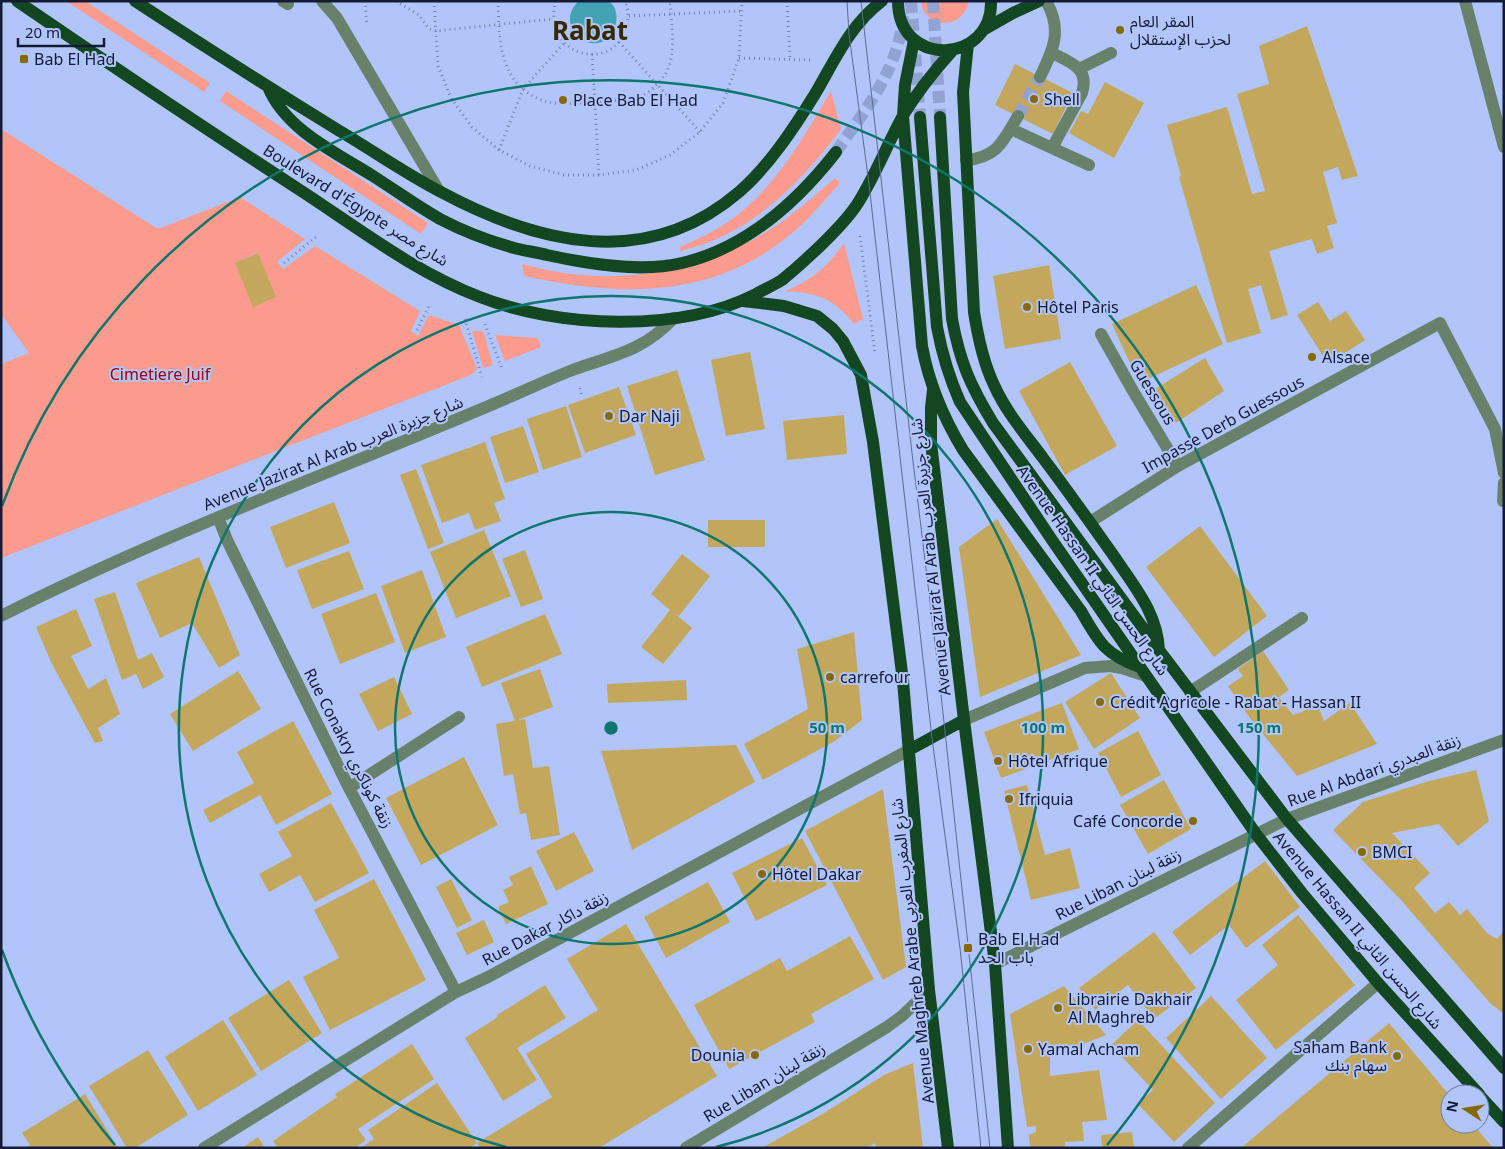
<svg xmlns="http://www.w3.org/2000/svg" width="1505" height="1149" font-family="'Noto Sans','Noto Sans Arabic',sans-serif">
	<rect width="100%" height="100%" fill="#b1c5fb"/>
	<path fill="#fb9b8d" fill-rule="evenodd" d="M66,1h19l125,82 -6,9z
		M921,1h48c-5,29 -45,29 -48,0z
		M226,91l202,132 -7,11 -201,-133z
		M831,91l10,38c-41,55 -92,107 -161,122v-4c18,-8 35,-16 51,-27 45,-33 72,-82 100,-129z
		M1,129l157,100 82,-32 65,42 -28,23 6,7 32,-23 105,65 -9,20 7,5 11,-21 30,10 18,44 -6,6 -470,183v-194l28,-11 -28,-39zM257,253l1,1 -5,52 -18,-43z
		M835,178l5,5c-17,19 -34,40 -54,55 -78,62 -170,58 -262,38l-2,-12c20,5 40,10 61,11 61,6 130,-11 183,-43 25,-15 47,-35 69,-54z
		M844,243l19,76 -9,5c-20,-26 -37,-31 -69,-33 26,-10 43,-25 59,-48z
		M472,331h11l10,34 -10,3z
		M495,335l43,3 3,9 -36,14z"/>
	<path fill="#42a4b3" d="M579,1c9,0 20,-1 28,0 13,4 11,26 4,34 -22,25 -58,-12 -32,-34z"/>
	<path fill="#c3a75d" d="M1307,26l51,150 -16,4 -4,-13 -15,5 14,51 -10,3 7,22 -17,6 -5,-15 -43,12 19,64 -17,5 -10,-35 -13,4 13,44 -34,10 -48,-166 2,-1 -14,-51 60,-18 25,87 13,-3 -28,-97 32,-10 -10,-38z
		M1015,64l58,29 -20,41 -58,-29z
		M1105,82l39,21 -30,55 -45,-25 12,-22 7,3z
		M258,253l18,44 -23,10 -18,-44z
		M1049,265l12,74 -56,10 -12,-73z
		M1196,285l27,59 -84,39 -27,-59z
		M1318,302l12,19 16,-10 19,29 -37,24 -31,-49z
		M750,352l15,77 -39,7 -15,-76z
		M1205,358l19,33 -48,32 -21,-34z
		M1070,362l47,84 -52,29 -46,-84z
		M677,370l28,90 -50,15 -28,-89z
		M619,387l17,48 -51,18 -17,-48z
		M566,406l16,51 -39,13 -16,-51z
		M844,415l3,39 -60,6 -4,-39z
		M523,426l16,46 -34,11 -15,-46z
		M485,442l20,57 -11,4 7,18 -26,9 -6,-17 -27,10 -21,-58z
		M416,469l28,74 -16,6 -28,-74z
		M334,502l16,41 -64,25 -16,-41z
		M997,519l84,136 -101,42 -21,-150z
		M708,520h57v27h-57z
		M1200,526l67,90 -53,41 -68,-90z
		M484,530l27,66 -55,22 -26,-66z
		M525,550l18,49 -22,8 -19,-48z
		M349,551l15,38 -52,20 -15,-39z
		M682,554l28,22 -31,40 -5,-3 18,15 -29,36 -22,-17 29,-37 -19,-16z
		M199,557l41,98 -21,13 -27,-45 -32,15 -24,-55z
		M422,570l24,67 -41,16 -24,-67z
		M115,592l23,68 14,-7 12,24 -21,12 -7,-15 -14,6 -28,-81z
		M376,593l19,49 -55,22 -19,-50z
		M76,609l16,37 -21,10 17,33 18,-11 14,36 -22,14 5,13 -8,2 -43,-79 -16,-37z
		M545,614l17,40 -80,33 -16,-40z
		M854,632l8,88 -27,21 -72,39 -19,-36 64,-35 -11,-60z
		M1263,651l26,39 -10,7 14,18 9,-3 10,-7 7,3 5,13 26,-18 27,41 -80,32 -47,-58 -22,-32 15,-10 -5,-7z
		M540,669l13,38 -38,14 -14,-38z
		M238,671l23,38 -68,42 -23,-37z
		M1111,673l29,45 -46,31 -29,-47z
		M394,677l18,37 -34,17 -19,-37z
		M686,680l1,20 -79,3 -1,-19z
		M1062,703l17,46 -78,29 -17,-46z
		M525,719l8,49 16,-2 11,69 -29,5 -5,-27 -6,1 -7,-40 -9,2 -8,-52z
		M293,721l39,73 -56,31 -16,-30 -50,28 -7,-13 51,-27 -17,-31z
		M1138,731l23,44 -40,22 -23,-44z
		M736,745l19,37 -123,68 -31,-99z
		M464,757l34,68 -77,40 -35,-67z
		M1476,770l13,51 -31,25 -19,-22 -47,9 38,40 -16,15 21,25 14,-11 11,13 7,-6 21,25 9,5 7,-8v83l-14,-11 -89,-103 -68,-70 30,-28 66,-21z
		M1164,780l27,49 -43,25 -28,-49z
		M1027,785l18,70 25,-7 10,40 -49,12 -27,-109z
		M883,789l23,178 -23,13 -78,-149z
		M331,803l38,70 -54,29 -15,-27 -31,17 -10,-18 33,-18 -14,-24z
		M574,832l20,39 -38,20 -20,-40z
		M802,838l25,47 -71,36 -24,-48z
		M1265,861l35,46 -54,41 -17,-23 -39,30 -18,-23z
		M531,866l17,38 -42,20 -8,-17 11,-5 -6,-12 10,-5 -4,-8z
		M374,879l52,101 -96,50 -27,-53 36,-19 -25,-48z
		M451,879l21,41 -15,8 -21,-41z
		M708,882l22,40 -64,36 -22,-41z
		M1298,915l57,70 -79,65 -40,-50 42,-35 -16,-20z
		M484,920l10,22 -27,13 -11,-22z
		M626,924l91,152 -118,72h-119l-3,-5 75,-46 -26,-43 72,-44 -31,-51z
		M1154,932l42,56 -42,31 -26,-34 -33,25 -16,-22z
		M850,936l24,43 -63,35 4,8 -86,47 -35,-64 86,-47 7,13z
		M289,980l33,53 -61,38 -33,-53z
		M545,985l21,33 -49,30 20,32 -34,21 -38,-63 33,-21 -1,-2z
		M1064,986l42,49 -56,22v19l49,-6 8,50 -25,2 2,19 -19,1v6h-35l-1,-13 7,-3v-6l-9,1 -17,-113z
		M1211,996l56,62 -46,41 -55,-61z
		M223,1020l34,55 -59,36 -33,-54z
		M1138,1020l77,83 -41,39 -36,-38 15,-14 -42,-45z
		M1389,1023l61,73v28h23l20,24h-252z
		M412,1044l22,35 -76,50 8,11 -11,8h-77l-5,-7 64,-44 6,9 -8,-12z
		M148,1050l40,65 -53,33h-8l-38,-62z
		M913,1063l10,85h-47l-1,-5 -8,5h-105l62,-35 60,-38z
		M437,1083l40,60 -7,5h-109l13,-9 -6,-9z
		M85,1094l33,54h-92l4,-3 -8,-12z
		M1132,1132l2,16h-32l-1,-13z
		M258,1137l7,11h-23z"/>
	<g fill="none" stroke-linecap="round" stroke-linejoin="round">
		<path stroke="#92a3d3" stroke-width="12" stroke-dasharray="12 6" stroke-linecap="butt" d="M1018,116l22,-39"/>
		<path stroke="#92a3d3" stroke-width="12" stroke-dasharray="12 6" stroke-linecap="butt" d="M911,1l9,116
			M933,1l7,116
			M836,152c29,-42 63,-83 67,-136"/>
		<path stroke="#7584ae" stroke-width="3" stroke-dasharray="1 4" stroke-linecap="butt" d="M365,1l2,25
			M396,1l23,14 10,14 7,2 117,-12
			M434,1l4,65 13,32 21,29 27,23 31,16 34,9h35l37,-5 34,-15 30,-23 23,-29 16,-45 3,-57
			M498,1c1,26 0,55 15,77 8,12 21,20 34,24 16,4 83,-1 98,-8 9,-5 16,-13 21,-21 11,-20 5,-50 4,-72
			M556,1c-16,51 52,74 69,30 4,-10 4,-20 0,-30
			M787,1l3,58
			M629,16l113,-5
			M619,42l81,90
			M592,54l7,121
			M739,58l72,2
			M499,150l24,-61 41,-46
			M860,236l15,118
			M284,263l32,-26
			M465,319l17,58
			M485,324l17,45
			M417,330l12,-24
			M580,388l2,8"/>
		<path stroke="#67816b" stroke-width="12" d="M283,1l5,3
			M322,1l15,17 102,173
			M1465,1l39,146
			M1052,53c18,9 38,15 30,40l-30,55
			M1079,69l32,-16
			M1040,77c13,-27 23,-47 6,-76
			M1011,129l78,36
			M966,160c32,-3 37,-19 52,-44
			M1101,334l32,57 45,75
			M1503,501l1,-18
			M218,517l9,23 122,248 107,204
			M1090,522l88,-56 262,-143 55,106 9,44
			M1,616c166,-84 341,-147 511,-220 21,-9 42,-19 63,-27 40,-14 68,-18 99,-51
			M1190,692l112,-74
			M964,720l121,-52 25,-2 12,2 24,8
			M349,788l110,-71
			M995,964l292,-145 217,-79
			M204,1148l252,-156 32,-15 421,-227
			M686,1148l201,-121 15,-11 27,-26
			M1188,1148l190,-165"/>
		<path stroke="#134722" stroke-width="12" d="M17,1c95,65 192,130 289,193 56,37 111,79 174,103 78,31 200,36 276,-3 9,-5 18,-9 26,-14 22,-18 58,-51 74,-74 19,-29 31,-62 48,-92 14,-23 31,-44 49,-64
			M135,1c67,44 135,87 203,129 34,20 68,44 103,62 97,52 206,79 298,0 30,-26 55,-64 76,-98 20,-34 35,-69 67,-93
			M898,1c0,68 95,63 93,0
			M983,30l30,-17 26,-12
			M914,40l-9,45 -2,31 19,230c7,38 21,71 41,104l118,161c17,30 24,44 59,56
			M968,44l-5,48 11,220c4,26 9,50 20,73 12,27 32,50 49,73 25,33 49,67 73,101 20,30 41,54 43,91
			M268,87c18,43 67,65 105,89 22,14 44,30 67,43 23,12 49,22 74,29 11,3 22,4 33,7 41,9 94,18 135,8 64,-15 115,-61 154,-111
			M920,117l17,210c5,27 12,50 23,75l92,138 204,294 46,59 76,90 101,111
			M940,117l12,202c8,43 18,66 41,104l166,227 128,169 217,249
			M743,301l41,5 33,10 16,13 10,12 18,34 12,67 30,239 26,309 19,158
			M933,390l-2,18v35l33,277 31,244 13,184
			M909,750l55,-30
			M1480,1096l24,26"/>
		<path stroke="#5e6b92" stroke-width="1" d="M847,1l2,33 20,150 63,554 28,210 21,200
			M861,1l51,452 27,223 51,472"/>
	</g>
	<g fill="none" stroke="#0f766e" stroke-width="2.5">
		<circle cx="611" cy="728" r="216"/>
		<path d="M506 1147A432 432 0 1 1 716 1147"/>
		<path d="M115 1145A648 648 0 0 1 2 950M2 506A648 648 0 1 1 1107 1145"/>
	</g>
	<g fill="#866904" stroke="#b1c5fb" stroke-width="2">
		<circle cx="1120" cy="30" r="5"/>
		<rect x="19" y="54" width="10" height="10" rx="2.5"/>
		<circle cx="1034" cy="99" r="5"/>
		<circle cx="563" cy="100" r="5"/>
		<circle cx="1027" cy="307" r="5"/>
		<circle cx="1312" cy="357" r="5"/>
		<circle cx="609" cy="416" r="5"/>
		<circle cx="830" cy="677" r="5"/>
		<circle cx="1100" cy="702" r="5"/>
		<circle cx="998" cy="761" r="5"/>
		<circle cx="1009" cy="799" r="5"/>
		<circle cx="1193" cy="821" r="5"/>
		<circle cx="1362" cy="852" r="5"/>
		<circle cx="762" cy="874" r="5"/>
		<rect x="963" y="943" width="10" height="10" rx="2.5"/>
		<circle cx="1058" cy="1008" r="5"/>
		<circle cx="1028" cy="1049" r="5"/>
		<circle cx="755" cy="1055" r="5"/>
		<circle cx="1397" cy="1056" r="5"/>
	</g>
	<g text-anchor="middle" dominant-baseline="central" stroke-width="4" stroke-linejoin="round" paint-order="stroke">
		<g font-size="16" fill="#141b34" stroke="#b1c5fb" text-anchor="start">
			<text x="1130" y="21">المقر العام<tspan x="1130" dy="18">لحزب الإستقلال</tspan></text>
			<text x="34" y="59">Bab El Had</text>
			<text x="1044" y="99">Shell</text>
			<text x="573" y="100">Place Bab El Had</text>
			<text x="1037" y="307">Hôtel Paris</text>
			<text x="1322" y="357">Alsace</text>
			<text x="619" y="416">Dar Naji</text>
			<text x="840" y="677">carrefour</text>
			<text x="1110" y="702">Crédit Agricole - Rabat - Hassan II</text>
			<text x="1008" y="761">Hôtel Afrique</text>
			<text x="1019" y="799">Ifriquia</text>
			<text x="1183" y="821" text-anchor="end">Café Concorde</text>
			<text x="1372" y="852">BMCI</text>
			<text x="772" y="874">Hôtel Dakar</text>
			<text x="978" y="939">Bab El Had<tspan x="978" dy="18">باب الحد</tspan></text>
			<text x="1068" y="999">Librairie Dakhair<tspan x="1068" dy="18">Al Maghreb</tspan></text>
			<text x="1387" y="1047" text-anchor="end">Saham Bank<tspan x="1387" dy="18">سهام بنك</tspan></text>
			<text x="1038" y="1049">Yamal Acham</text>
			<text x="745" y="1055" text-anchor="end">Dounia</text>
		</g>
		<g font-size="16" fill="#141b34" stroke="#b1c5fb">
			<text transform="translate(356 205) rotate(32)">Boulevard d'Égypte شارع مصر</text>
			<text transform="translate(1153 392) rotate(59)">Guessous</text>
			<text transform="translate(1223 424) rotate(-29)">Impasse Derb Guessous</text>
			<text transform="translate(333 453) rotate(-22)">Avenue Jazirat Al Arab شارع جزيرة العرب</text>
			<text transform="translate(930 557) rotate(-96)">Avenue Jazirat Al Arab شارع جزيرة العرب</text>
			<text transform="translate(1093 570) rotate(55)">Avenue Hassan II شارع الحسن الثاني</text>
			<text transform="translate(349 748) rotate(63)">Rue Conakry زنقة كوناكري</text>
			<text transform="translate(1374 770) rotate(-20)">Rue Al Abdari زنقة العبدري</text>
			<text transform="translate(1118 884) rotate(-27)">Rue Liban زنقة لبنان</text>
			<text transform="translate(545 928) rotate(-28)">Rue Dakar زنقة داكار</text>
			<text transform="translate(1358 930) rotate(50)">Avenue Hassan II شارع الحسن الثاني</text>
			<text transform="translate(912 951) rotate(-96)">Avenue Maghreb Arabe شارع المغرب العربي</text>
			<text transform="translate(764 1082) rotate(-31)">Rue Liban زنقة لبنان</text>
		</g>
		<g font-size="16" fill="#a30100" stroke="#b1c5fb">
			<text x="160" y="374">Cimetiere Juif</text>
		</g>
		<g font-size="26" font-weight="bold" fill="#372900" stroke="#b1c5fb">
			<text x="590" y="30">Rabat</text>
		</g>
	</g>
	<circle cx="611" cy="728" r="8" fill="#0f766e" stroke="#b1c5fb" stroke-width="2.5"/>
	<g font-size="15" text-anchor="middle" font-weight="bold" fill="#0f766e" stroke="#b1c5fb" stroke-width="4" stroke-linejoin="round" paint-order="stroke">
		<text x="827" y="733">50 m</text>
		<text x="1043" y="733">100 m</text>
		<text x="1259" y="733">150 m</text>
	</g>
	<rect width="1505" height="1149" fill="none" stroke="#141b34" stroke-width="5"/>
	<g transform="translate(1465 1109) rotate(282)"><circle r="24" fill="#b1c5fb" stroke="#7281ab"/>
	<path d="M0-4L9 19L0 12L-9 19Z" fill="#866904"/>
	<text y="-8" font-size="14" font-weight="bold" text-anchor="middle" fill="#141b34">N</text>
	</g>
	<path d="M18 38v8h86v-8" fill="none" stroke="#141b34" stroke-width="2.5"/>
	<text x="25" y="38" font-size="15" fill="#141b34" stroke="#b1c5fb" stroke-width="4" paint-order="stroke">20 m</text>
</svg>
